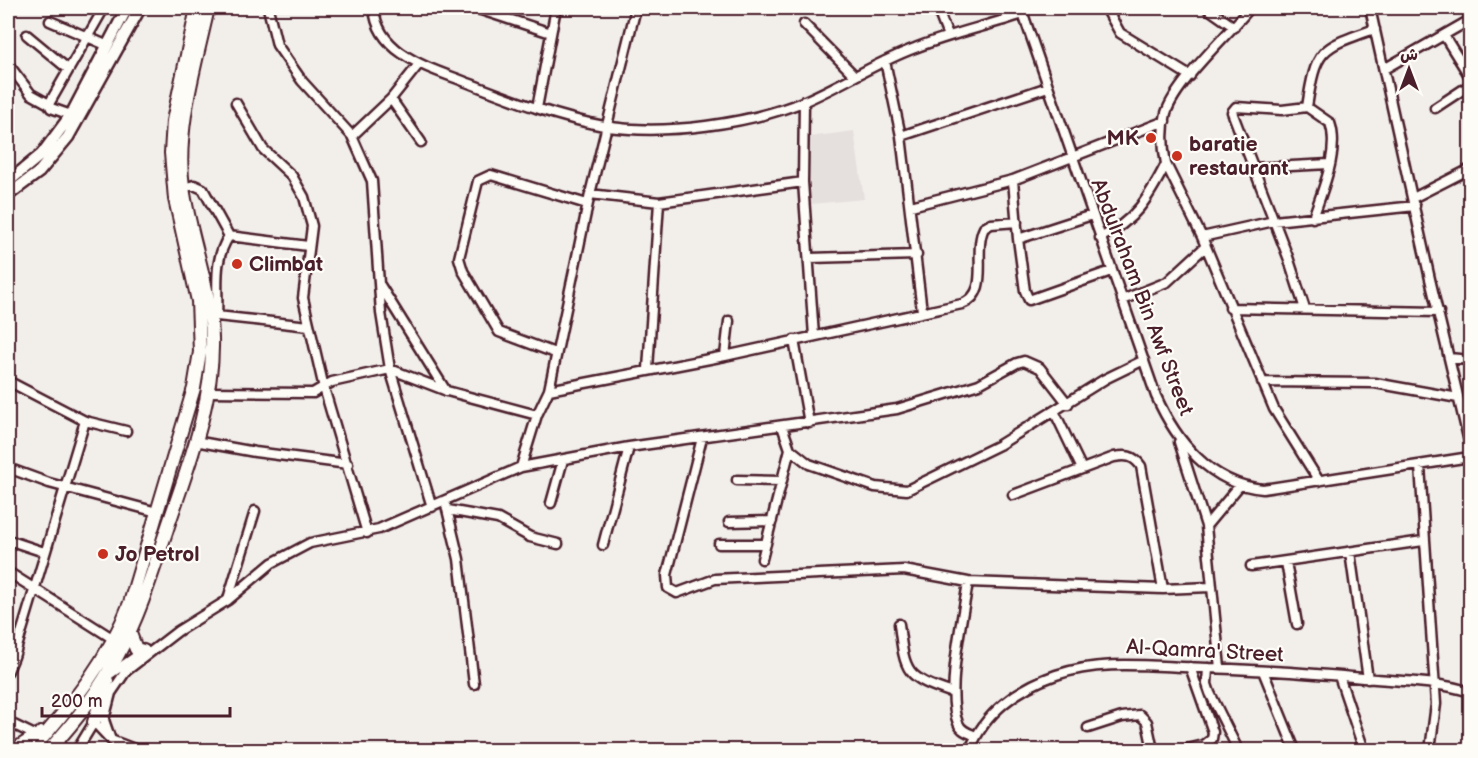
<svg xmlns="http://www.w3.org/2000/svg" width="1478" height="758" font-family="'Balsamiq Sans','Playpen Sans Arabic',sans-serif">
	<rect width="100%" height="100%" fill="#f2efeb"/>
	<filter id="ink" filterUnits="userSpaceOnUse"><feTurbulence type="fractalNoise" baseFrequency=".0167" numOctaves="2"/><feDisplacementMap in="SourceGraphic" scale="12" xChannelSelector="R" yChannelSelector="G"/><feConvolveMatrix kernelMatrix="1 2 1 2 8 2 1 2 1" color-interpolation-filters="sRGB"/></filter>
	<g filter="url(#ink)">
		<path fill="#e5dfdd" d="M854,131l10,68 -53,5 -2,-67z"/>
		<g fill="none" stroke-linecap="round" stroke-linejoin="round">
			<g stroke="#4a1f2b" stroke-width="13">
				<path id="minor" d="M268,8l9,37 25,36 50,55 20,45 9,132 9,56 42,138
					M374,8c3,43 49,58 84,71 47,18 96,38 146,47 59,10 146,-2 201,-25 37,-16 72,-39 110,-53 35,-14 72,-22 108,-34
					M475,8l76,25
					M937,8l11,28
					M1021,8l135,388c20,45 54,88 107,93l207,-32
					M1106,8l14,25 70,43
					M1207,8l27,19
					M1250,8c-22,27 -74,74 -84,105 -4,16 -3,36 0,51l36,73 72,172 45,72
					M1370,8l60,271 40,167
					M50,21l56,24
					M804,24l50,51
					M27,35l41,34
					M1445,37l25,40
					M885,61l16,75 21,175
					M8,64l23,30 18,10
					M1384,69l86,-49
					M391,99l30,43
					M804,101l-1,81 11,154
					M236,103l27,46 29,27 12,21 8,29 -9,72 21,90 43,145
					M537,108l19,-100
					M1435,108l35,-23
					M71,115l-20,-7 -2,-4 55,-96
					M352,136l39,-37 28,-35
					M901,136l147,-49
					M1253,168l76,-4
					M1013,180l5,59 74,-24
					M183,188l11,-3 9,4 26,47 79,10
					M590,194l69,8 144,-20
					M1413,198l57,-29
					M911,206l102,-26 152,-59
					M1313,218c9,-27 27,-67 17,-95l-23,-16c9,-59 13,-59 68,-78
					M1202,237l72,-16 141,-15
					M1100,238c35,-17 48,-39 66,-74
					M1018,239l7,52 4,9 82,-29
					M810,258l107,-3
					M380,285l66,106
					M1122,300l45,-18 38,-35
					M1230,308l209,4
					M1305,309l-17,-52 -56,-145 4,-5 46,3 25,-3
					M217,316c2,-29 -5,-54 12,-80
					M211,320l6,-4 92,10
					M794,340l15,83
					M555,353l-56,-21 -36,-61 -4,-13 19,-77 13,-6 96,29
					M725,356l4,-35
					M1449,358l21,2
					M648,369l11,-167
					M8,381l77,40 41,10
					M1262,382l113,1 83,15
					M549,390l176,-34 237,-52c30,-11 10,-52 22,-76l7,-4 26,-2
					M206,392l107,1 19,-11 58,-13 57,22 90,24
					M1055,413l27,56
					M782,426l8,23 19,15 66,23 32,3 92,-45 106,-66 39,-19
					M702,438l-35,137 1,13 9,5 38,-14 189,-9 64,12 195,7 47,-2
					M195,441l60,11 93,12
					M1179,442l27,84 14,142
					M1420,466l16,238 -6,46
					M521,467l16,-52 12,-25 41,-196 46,-186
					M8,468l41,15 108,29
					M737,480l45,1
					M1013,495l101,-38c12,-2 19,-2 27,9l22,123
					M445,501l14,58 15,125
					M551,503l12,-43
					M448,510l50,9 32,18 28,7
					M729,522l43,-1
					M1206,526l34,-41
					M8,540l36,12
					M719,544h47
					M603,545l26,-98
					M1350,552l18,127
					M762,559l28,-110
					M1286,562l11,62
					M1251,566l172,-25
					M8,572l107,68
					M968,582c-5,35 -23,110 -10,141 3,8 11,10 18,13
					M228,599l27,-88
					M899,624c6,49 6,53 54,69
					M1208,668l-1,16 3,9 28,57
					M8,671l6,-14 71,-236
					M1263,671l32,79
					M109,675l36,-25
					M1339,676l25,74
					M8,722l31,15
					M1088,728l34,-11 18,-2 7,7 6,28
					M111,740l-7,-20 7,-27 15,-22 52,-40 50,-31 44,-37 38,-20 69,-14 142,-62 108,-20 268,-38 82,-25 38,-21 7,-2 16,7 28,36
					M77,750l17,-28 17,18 26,10
					M970,750c14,-37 48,-62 86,-75 40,-14 83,-10 126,-8 60,2 121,5 181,11 36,3 73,3 107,14
					M1183,750l21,-5 8,-6 1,-7 -23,-65"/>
			</g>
			<g stroke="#4a1f2b" stroke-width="15">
				<path id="major" d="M8,182l34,-28 29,-39 56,-107
					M8,195l31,-23 29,-35 72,-129"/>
			</g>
			<g stroke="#4a1f2b" stroke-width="16">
				<path id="highway" d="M129,631l7,18 7,2
					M94,722l13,-41
					M14,750l27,-17
					M32,750c40,-46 76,-89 98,-147l64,-215 6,-36 -2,-51 -23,-102 -4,-46 2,-32 24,-113
					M49,750c26,-28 51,-61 69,-95 21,-39 34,-81 48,-123 20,-61 48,-128 46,-194 -1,-51 -22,-100 -29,-151 -8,-57 13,-124 25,-179"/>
			</g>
			<use href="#minor" stroke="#fdfcf7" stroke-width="8"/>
			<use href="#major" stroke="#fdfcf7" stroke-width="10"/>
			<use href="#highway" stroke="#fdfcf7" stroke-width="12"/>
		</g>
	</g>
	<g fill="#c8321e" stroke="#fdfcf7" stroke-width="2">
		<circle cx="1151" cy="138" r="6"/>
		<circle cx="1177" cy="156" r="6"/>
		<circle cx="237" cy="264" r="6"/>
		<circle cx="103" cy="554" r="6"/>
	</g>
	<g text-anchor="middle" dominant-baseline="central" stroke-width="4.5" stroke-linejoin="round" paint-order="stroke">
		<g font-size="21" font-weight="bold" fill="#4a1f2b" stroke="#fdfcf7" text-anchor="start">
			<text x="1139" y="138" text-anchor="end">MK</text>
			<text x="1189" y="144">baratie<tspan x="1189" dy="24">restaurant</tspan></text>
			<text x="249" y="264">Climbat</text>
			<text x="115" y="554">Jo Petrol</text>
		</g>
		<g font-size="21" fill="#4a1f2b" stroke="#fdfcf7">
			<text transform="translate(1142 297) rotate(69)">Abdulraham Bin Awf Street</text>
			<text transform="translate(1205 651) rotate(3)">Al-Qamra' Street</text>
		</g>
	</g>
	<rect width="1478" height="758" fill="none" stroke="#fdfcf7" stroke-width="30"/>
	<rect x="15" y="15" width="1448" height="728" fill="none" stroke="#4a1f2b" stroke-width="2" filter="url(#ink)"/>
	<g transform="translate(1409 69)" stroke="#fdfcf7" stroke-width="4.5" paint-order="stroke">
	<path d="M0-4.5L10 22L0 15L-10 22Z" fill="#4a1f2b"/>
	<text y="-9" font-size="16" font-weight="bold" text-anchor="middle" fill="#4a1f2b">ش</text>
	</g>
	<path d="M42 707v9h188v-9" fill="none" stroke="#4a1f2b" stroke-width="3"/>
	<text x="51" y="707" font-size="18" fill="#4a1f2b" stroke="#fdfcf7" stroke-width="4.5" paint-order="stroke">200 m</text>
</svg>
